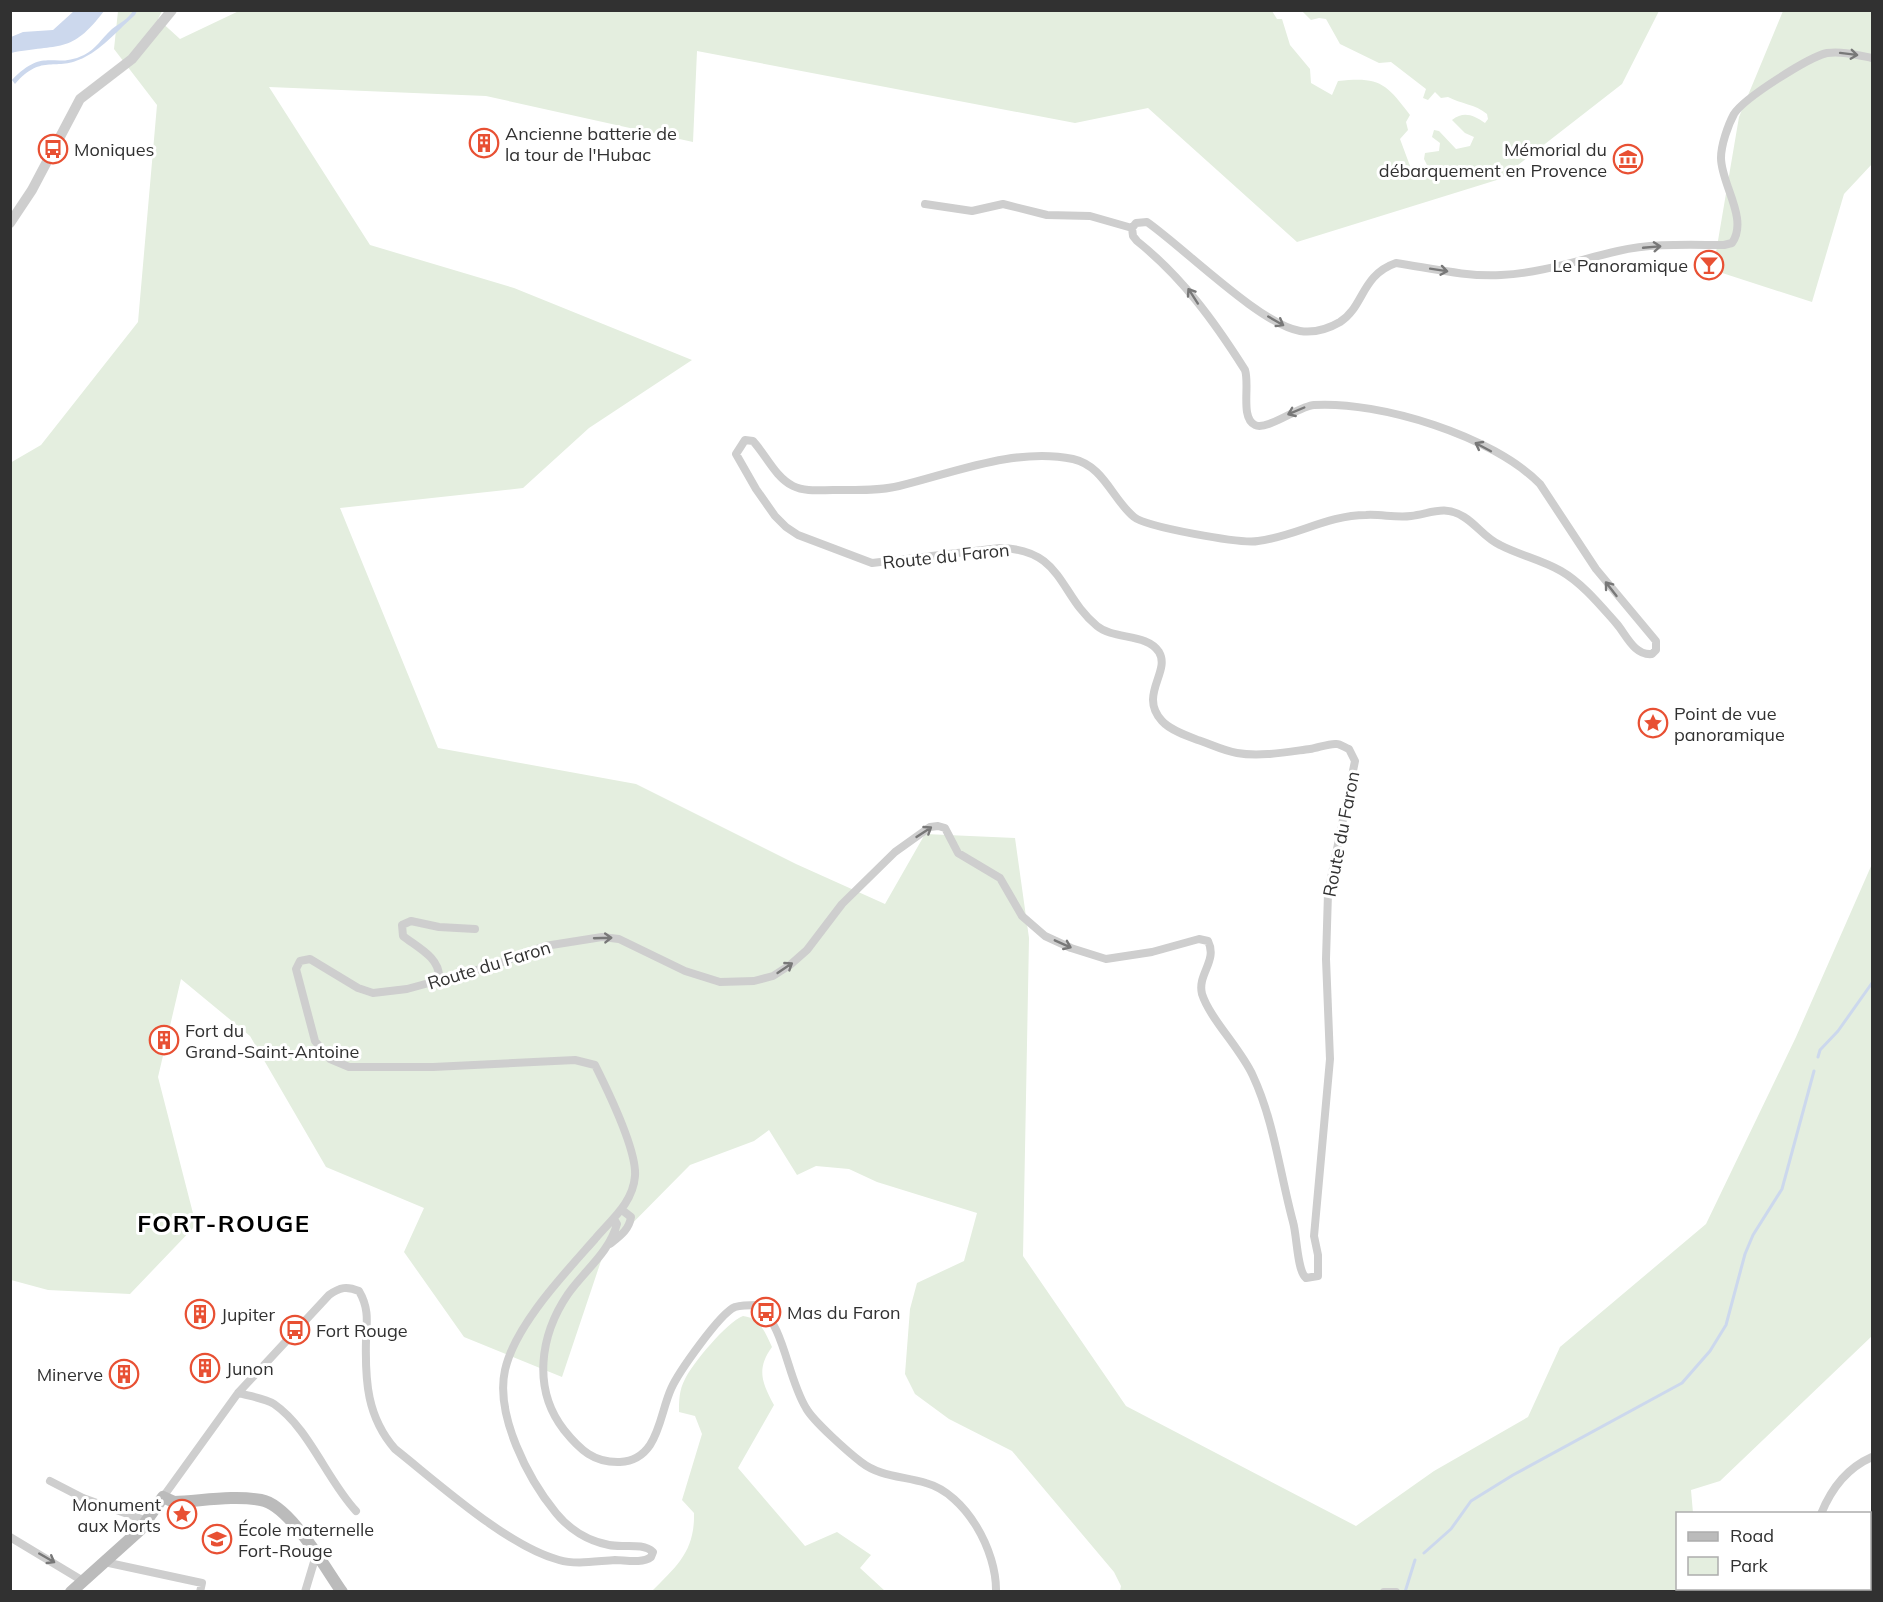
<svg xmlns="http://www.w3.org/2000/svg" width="1883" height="1602" font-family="Mulish,sans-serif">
	<rect width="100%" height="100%" fill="#fff"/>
	<path fill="#e4eedf" d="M241,10l1031,1 5,8h5l8,26 20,24 1,14 21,12 6,-14c41,-4 47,1 72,34l-4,7 2,8 -8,9 13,35h14l2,-5 -5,-10 1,-6 14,-2 1,-8 -8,-6 2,-7 5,1 17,18 14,-3 4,-9 -9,-4 -13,-13c12,-9 21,-5 33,3l3,-4 -1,-5c-12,-10 -26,-10 -39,-17l-7,1 -6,-6 -7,8 -5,-2 3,-9 -35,-27 -12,1 -39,-19 -14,-25 -7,-1 -8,2 -9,-9h357l-37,73 -122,95 -203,63 -149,-134 -73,15 -378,-72 -4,91 -207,-46 -217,-9 101,158 144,43 178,72 -103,68 -66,60 -183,20 98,240 198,36 160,80 89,40 40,-70 90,4 14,100 -6,318 103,150 230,120 78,-55 94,-54 32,-70 146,-123 90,-187 76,-173v472l-152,145 -29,9 2,23 -15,1v74l18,1v2h-576l1,-5 -7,-14 -102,-121 -63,-32 -34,-25 -10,-20 5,-65 7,-26 47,-22 13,-48 -100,-31 -28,-13 -33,-3 -19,9 -28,-45 -15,11 -64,24 -86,87 -42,125 -98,-40 -60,-85 20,-44 -98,-41 -76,-131 -69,-57 -23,98 38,148 -66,69 -82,-4 -37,-10 -1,-817 31,-18 97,-123 19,-217 -43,-56 4,-38h44l-4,8 22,20z
		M1783,11h89v153l-28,30 -32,108 -99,-32 26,-153z
		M743,1316c18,2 22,17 29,31 -16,22 -10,36 2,58l-36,63 67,78 32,-14 34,23 -11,13 25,23h-233c25,-25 43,-40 42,-78l-12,-13 20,-66 -7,-18 -16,-4c0,-11 0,-22 6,-33 7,-15 42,-57 58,-63z"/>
	<path fill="#ccd8ed" d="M74,11h30c-33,44 -45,32 -93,42v-16l12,-5 30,-2z
		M133,11h4l-2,4c-15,13 -32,33 -50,42 -30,16 -42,-5 -70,27l-3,-4c33,-34 41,-10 72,-25 12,-6 18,-17 28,-26 8,-6 16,-10 21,-18z"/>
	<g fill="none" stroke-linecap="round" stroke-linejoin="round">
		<path stroke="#ccd8ed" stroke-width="3" d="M1818,1057l2,-7 18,-19 34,-48
			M1424,1553l27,-24 20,-28 42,-26 169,-92 28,-32 16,-26 19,-71 8,-19 29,-46 32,-118
			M1405,1592l10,-32"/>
		<path stroke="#cecece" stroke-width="8" d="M925,204l47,7 31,-7 44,11 43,1 42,12
			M439,979c2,-21 -22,-32 -36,-43l-1,-11 9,-4 28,6 36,2
			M614,1219l3,5c-8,29 -33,47 -49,70 -28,41 -36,95 -4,136 16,20 30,33 56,32 39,-2 39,-47 51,-73 7,-16 49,-76 64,-82 7,-2 16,-2 23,-2 27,22 29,72 48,103 7,13 42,44 55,54 19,15 42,14 65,21 40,11 71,68 70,109
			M610,1244c10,-8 19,-14 21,-27l-9,-7
			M238,1393c11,3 27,5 36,11 35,24 53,76 82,107
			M50,1481l33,17 64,23
			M163,1497l75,-104 91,-98c11,-8 18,-9 30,-4 10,17 8,30 7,49 -1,41 1,77 29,109 43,34 112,97 164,111 17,5 38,1 56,0 10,0 27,4 36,-3l2,-5c-10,-10 -31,-4 -44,-7 -21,-4 -40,-16 -53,-32 -28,-34 -61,-98 -51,-143 10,-45 60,-97 90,-131 16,-19 38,-36 40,-63 2,-26 -28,-87 -40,-111l-20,-5 -142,7h-84l-19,-8 -15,-18 -19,-72 4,-8 10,-2 48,29 15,5 34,-4 88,-24 50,-19 57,-9 17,2 66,32 35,11 34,-1 19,-5 17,-11 17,-15 35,-46 53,-52 35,-25 8,-1 7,2 13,25 42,25 22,38 23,20 26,12 35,11 46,-7 47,-13 9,2c10,20 -11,33 -6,53 8,25 39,55 51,82 21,45 27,98 40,146 4,13 4,49 13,56l12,-2v-21l-4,-19 16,-177 -4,-100 2,-66 27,-132 -6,-12c-3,-1 -9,-5 -12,-5 -8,-1 -19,4 -27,5 -23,3 -50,8 -73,4 -13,-2 -27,-9 -39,-13 -11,-4 -28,-10 -36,-19 -24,-26 9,-49 -3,-69 -12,-19 -45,-12 -62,-26 -38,-31 -34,-77 -97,-78l-128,15 -74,-28 -12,-8 -11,-11 -19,-27 -20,-35 9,-14 8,1c13,14 22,36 40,45 12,6 27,4 40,4 21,0 45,1 66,-4 54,-13 117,-39 174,-27 31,7 39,40 61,58 12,10 107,27 124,24 36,-4 70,-26 108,-26 15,-1 30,3 45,1 21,-3 34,-11 53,1 13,8 22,22 36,28 19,10 42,15 61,26 21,12 39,34 55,52 10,11 18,33 36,31l4,-4v-9l-60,-72 -56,-85c-47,-48 -160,-83 -226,-79 -15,1 -47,26 -59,20 -15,-7 -5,-40 -10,-55 -31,-49 -63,-93 -108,-129l-4,-5 -1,-8 4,-5 11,-1c36,25 114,103 153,109 14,2 28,-2 40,-9 24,-15 21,-47 56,-59 34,5 70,14 105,12 41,-2 77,-15 117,-24 35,-8 70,-6 106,-6l8,-2c17,-24 -11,-59 -11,-85 0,-13 7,-33 13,-44 10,-16 75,-57 93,-61 15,-2 30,2 45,5
			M1821,1514c10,-25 26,-46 51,-57
			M10,1537l73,44
			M105,1559l4,4 93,20 -2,9
			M1870,1572l2,-1
			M305,1592l9,-30 5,-4
			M1384,1592h12
			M1762,1592l6,-4
			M1825,1592l6,-4"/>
		<path stroke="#cecece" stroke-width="10" d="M10,223l22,-33 48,-91 52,-40 40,-49"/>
		<path stroke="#bbb" stroke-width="12" d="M71,1592l69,-62 23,-33 11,5c27,-1 60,-7 87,-2 29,5 64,68 81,92"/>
	</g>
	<defs><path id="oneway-shaft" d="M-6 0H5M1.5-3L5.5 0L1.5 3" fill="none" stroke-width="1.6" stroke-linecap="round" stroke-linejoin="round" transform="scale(1.5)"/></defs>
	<g stroke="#787878">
		<use href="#oneway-shaft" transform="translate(1849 54) rotate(7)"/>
		<use href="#oneway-shaft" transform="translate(1652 247) rotate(-5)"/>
		<use href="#oneway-shaft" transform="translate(1439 270) rotate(9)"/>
		<use href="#oneway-shaft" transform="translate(1193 296) rotate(-123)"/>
		<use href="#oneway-shaft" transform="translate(1276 321) rotate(30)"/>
		<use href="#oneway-shaft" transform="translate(1296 411) rotate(157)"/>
		<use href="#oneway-shaft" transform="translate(1483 447) rotate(-152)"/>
		<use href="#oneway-shaft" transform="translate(1611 589) rotate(-128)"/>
		<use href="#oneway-shaft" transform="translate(924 832) rotate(-33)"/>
		<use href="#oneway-shaft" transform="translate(603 938) rotate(-2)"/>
		<use href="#oneway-shaft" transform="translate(1063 944) rotate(24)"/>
		<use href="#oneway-shaft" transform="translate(785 968) rotate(-34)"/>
		<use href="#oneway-shaft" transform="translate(47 1558) rotate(30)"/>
	</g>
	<defs>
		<g id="building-ring" transform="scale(1.5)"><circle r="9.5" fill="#fff" stroke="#e85033" stroke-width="1.5"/><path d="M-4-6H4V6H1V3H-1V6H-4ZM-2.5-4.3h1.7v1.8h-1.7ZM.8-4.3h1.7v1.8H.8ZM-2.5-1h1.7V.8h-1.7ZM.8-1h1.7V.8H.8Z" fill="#e85033"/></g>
		<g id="bus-ring" transform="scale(1.5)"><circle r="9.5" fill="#fff" stroke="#e85033" stroke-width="1.5"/><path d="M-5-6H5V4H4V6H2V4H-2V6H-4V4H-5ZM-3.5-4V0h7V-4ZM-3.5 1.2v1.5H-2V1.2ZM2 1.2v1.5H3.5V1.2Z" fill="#e85033"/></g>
		<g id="museum-ring" transform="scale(1.5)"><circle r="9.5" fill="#fff" stroke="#e85033" stroke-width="1.5"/><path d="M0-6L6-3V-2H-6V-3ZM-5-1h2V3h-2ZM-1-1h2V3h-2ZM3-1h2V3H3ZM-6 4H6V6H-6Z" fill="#e85033"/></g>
		<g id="bar-ring" transform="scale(1.5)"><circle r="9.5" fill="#fff" stroke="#e85033" stroke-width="1.5"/><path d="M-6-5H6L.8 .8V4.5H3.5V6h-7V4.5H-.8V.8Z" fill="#e85033"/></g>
		<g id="sight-ring" transform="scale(1.5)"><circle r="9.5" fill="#fff" stroke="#e85033" stroke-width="1.5"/><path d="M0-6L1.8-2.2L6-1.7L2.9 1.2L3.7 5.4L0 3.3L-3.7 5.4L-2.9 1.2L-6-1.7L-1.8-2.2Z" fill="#e85033"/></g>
		<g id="school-ring" transform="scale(1.5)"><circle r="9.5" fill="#fff" stroke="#e85033" stroke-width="1.5"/><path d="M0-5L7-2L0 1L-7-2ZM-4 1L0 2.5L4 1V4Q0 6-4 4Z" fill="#e85033"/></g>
	</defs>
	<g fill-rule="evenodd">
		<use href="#building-ring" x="484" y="143"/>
		<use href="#bus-ring" x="53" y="149"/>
		<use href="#museum-ring" x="1628" y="159"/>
		<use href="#bar-ring" x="1709" y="265"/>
		<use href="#sight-ring" x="1653" y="723"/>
		<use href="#building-ring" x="164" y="1040"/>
		<use href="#bus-ring" x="766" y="1312"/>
		<use href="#building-ring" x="200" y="1314"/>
		<use href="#bus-ring" x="295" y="1330"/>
		<use href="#building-ring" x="205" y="1368"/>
		<use href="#building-ring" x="124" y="1374"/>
		<use href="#sight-ring" x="182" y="1514"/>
		<use href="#school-ring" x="217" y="1539"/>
	</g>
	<g text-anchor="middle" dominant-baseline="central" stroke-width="6" stroke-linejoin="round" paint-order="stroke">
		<g font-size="18" fill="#313131" stroke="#fff" text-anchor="start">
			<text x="505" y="133">Ancienne batterie de<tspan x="505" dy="21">la tour de l'Hubac</tspan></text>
			<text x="74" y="149">Moniques</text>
			<text x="1607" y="149" text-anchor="end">Mémorial du<tspan x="1607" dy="21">débarquement en Provence</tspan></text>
			<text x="1688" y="265" text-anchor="end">Le Panoramique</text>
			<text x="1674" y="713">Point de vue<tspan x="1674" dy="21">panoramique</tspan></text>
			<text x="185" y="1030">Fort du<tspan x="185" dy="21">Grand-Saint-Antoine</tspan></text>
			<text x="787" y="1312">Mas du Faron</text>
			<text x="221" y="1314">Jupiter</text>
			<text x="316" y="1330">Fort Rouge</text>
			<text x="226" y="1368">Junon</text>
			<text x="103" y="1374" text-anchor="end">Minerve</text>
			<text x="161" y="1504" text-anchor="end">Monument<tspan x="161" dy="21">aux Morts</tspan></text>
			<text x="238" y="1529">École maternelle<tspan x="238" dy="21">Fort-Rouge</tspan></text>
		</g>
		<g font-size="18" fill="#313131" stroke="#fff">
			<text transform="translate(946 556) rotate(-6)">Route du Faron</text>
			<text transform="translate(1341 834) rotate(-79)">Route du Faron</text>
			<text transform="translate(489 965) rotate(-17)">Route du Faron</text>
		</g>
		<g font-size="24" font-weight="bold" letter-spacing="1.5" fill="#000" stroke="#fff">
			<text x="224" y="1223">FORT-ROUGE</text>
		</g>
	</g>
	<rect width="1883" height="1602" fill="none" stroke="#313131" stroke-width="24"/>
	<rect x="1676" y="1512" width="195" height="78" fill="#ffffff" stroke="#adadad" stroke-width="1.5"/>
	<rect x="1688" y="1532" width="30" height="9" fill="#bbbbbb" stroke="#adadad" stroke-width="1.5"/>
	<text x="1730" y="1542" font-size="18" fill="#313131">Road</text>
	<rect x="1688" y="1557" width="30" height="18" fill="#e4eedf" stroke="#adadad" stroke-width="1.5"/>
	<text x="1730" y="1572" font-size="18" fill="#313131">Park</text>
</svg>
